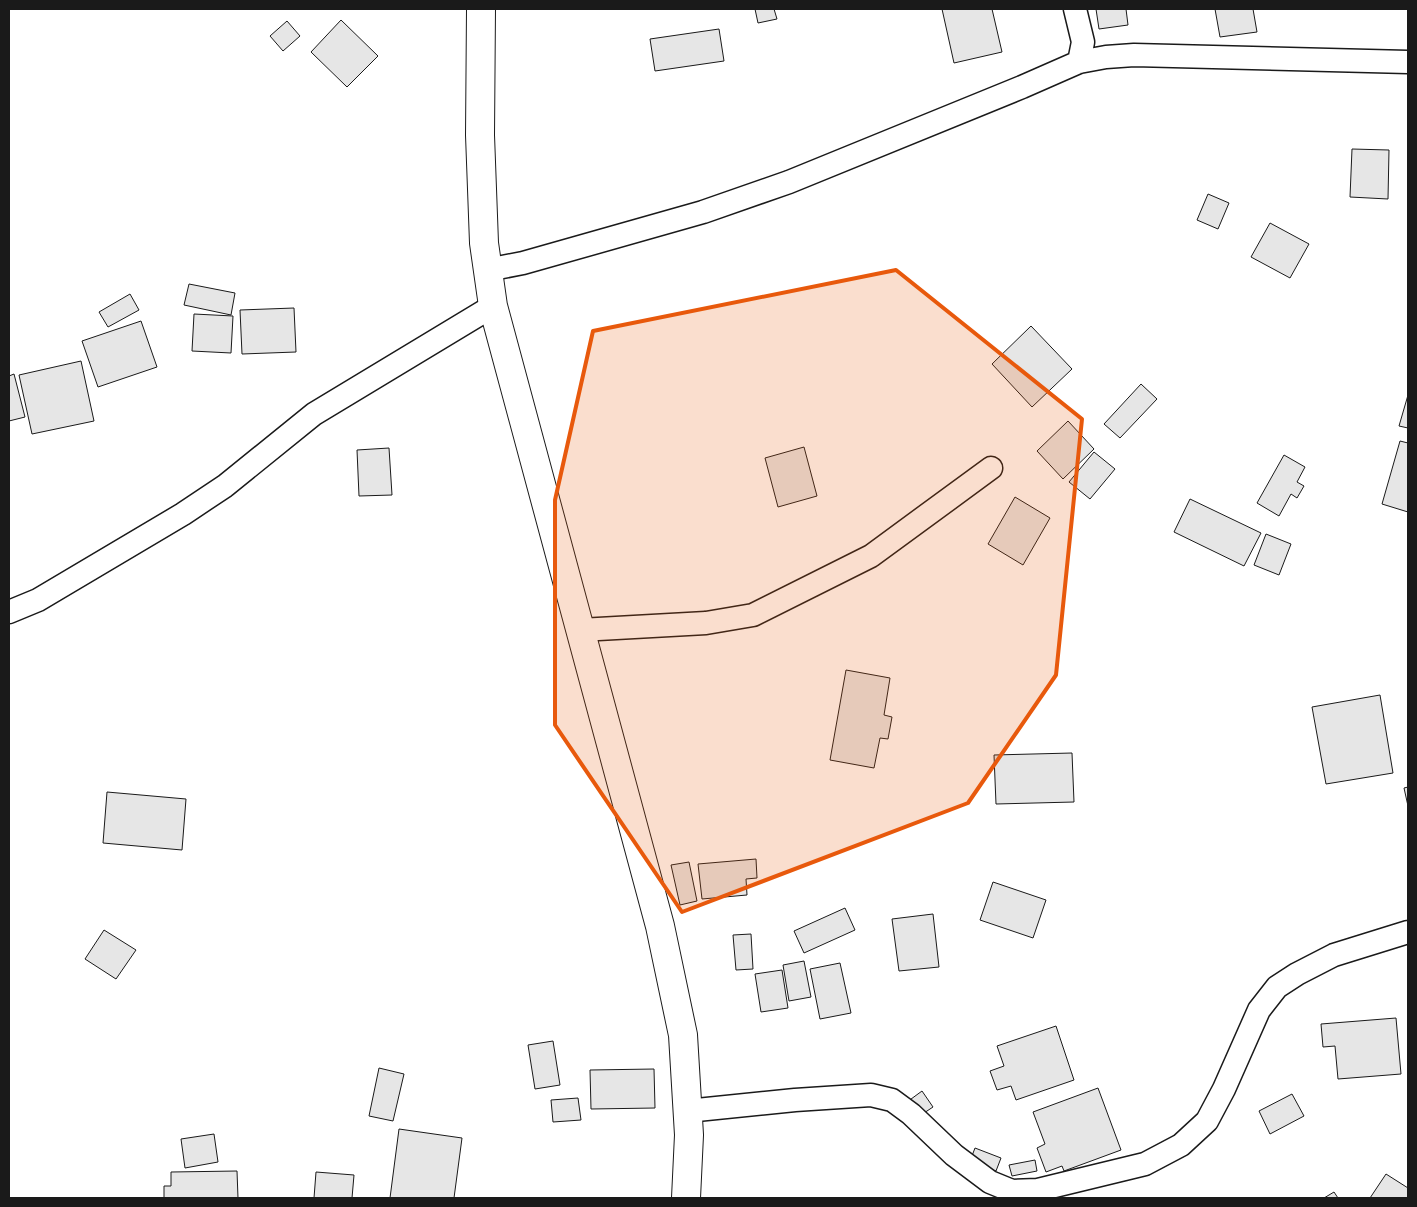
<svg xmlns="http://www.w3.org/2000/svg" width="1417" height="1207" font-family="Cabin,sans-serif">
	<rect width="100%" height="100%" fill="#fff"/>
	<path fill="#e6e6e6" stroke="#1a1a1a" d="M755,9h19l3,10 -19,4z
		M942,9h50l10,43 -48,11z
		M1096,9h30l2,16 -29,4z
		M1215,9h38l4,23 -37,5z
		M341,20l37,36 -31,31 -36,-35z
		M287,21l13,15 -17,15 -13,-15z
		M719,29l5,32 -69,10 -5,-32z
		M1352,149l37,1 -1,49 -38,-2z
		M1208,194l21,9 -11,26 -21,-9z
		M1270,223l39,21 -19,34 -39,-21z
		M189,284l46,9 -4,22 -47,-10z
		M130,294l9,16 -31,17 -9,-15z
		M294,308l2,44 -54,2 -2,-44z
		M194,314l39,2 -2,37 -39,-2z
		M141,321l16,46 -59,20 -16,-46z
		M1031,326l41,43 -40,38 -40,-43z
		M81,361l13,60 -62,13 -13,-59z
		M14,374l11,43 -16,4v-45z
		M1141,384l16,15 -37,39 -16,-14z
		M1408,395v33l-9,-2z
		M1068,421l26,28 -31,30 -26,-28z
		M1400,441l8,2v69l-26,-8z
		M804,447l13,49 -39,11 -13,-49z
		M389,448l3,47 -33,1 -2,-46z
		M1094,452l21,17 -25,30 -21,-17z
		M1284,455l21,12 -8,15 7,4 -7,12 -6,-4 -12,22 -22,-13z
		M1015,497l35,21 -27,47 -35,-21z
		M1190,499l71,34 -17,33 -70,-34z
		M1266,534l25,10 -12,31 -25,-10z
		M846,670l44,8 -6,37 8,2 -4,22 -8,-1 -6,30 -44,-8z
		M1380,695l13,78 -67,11 -14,-77z
		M1072,753l2,49 -78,2 -2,-49z
		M1408,787v19l-4,-18z
		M107,792l79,7 -4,51 -79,-7z
		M756,859l1,19 -11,1 1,16 -45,4 -4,-35z
		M689,862l8,39 -17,4 -9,-40z
		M993,882l53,18 -13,38 -53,-18z
		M845,908l10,22 -51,23 -10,-22z
		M933,914l6,53 -40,4 -7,-52z
		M104,930l32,20 -20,29 -31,-20z
		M751,934l2,35 -17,1 -3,-35z
		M804,961l7,36 -22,4 -6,-36z
		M840,963l11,50 -31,6 -10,-50z
		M782,970l6,38 -27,4 -6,-38z
		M1396,1018l5,56 -63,5 -3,-33 -12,1 -2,-23z
		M1056,1026l18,54 -58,20 -5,-14 -14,4 -7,-19 14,-5 -7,-20z
		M553,1041l7,44 -25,4 -7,-44z
		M379,1068l25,6 -11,47 -24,-5z
		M654,1069l1,39 -64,1 -1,-39z
		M1098,1088l23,62 -57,21 -2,-5 -16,6 -9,-24 8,-4 -12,-32z
		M922,1091l11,16 -15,10 -11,-15z
		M1292,1094l12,22 -34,18 -11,-23z
		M578,1098l3,22 -28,2 -2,-22z
		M399,1129l63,9 -8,60h-64z
		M214,1134l4,28 -33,6 -4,-29z
		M975,1148l26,10 -5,13 -26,-10z
		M1035,1160l2,11 -25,5 -3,-11z
		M237,1171l1,27h-74v-12h7v-14z
		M316,1172l38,3 -2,23h-38z
		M1386,1174l22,14v10h-38z
		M1334,1192l4,6h-14z"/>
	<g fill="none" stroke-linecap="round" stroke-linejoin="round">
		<g stroke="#1a1a1a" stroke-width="25">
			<path id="street" d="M1075,9l8,33 -4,20
				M487,270l36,-7 180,-51 86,-30 233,-95 57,-25 27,-5 28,-2 274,7
				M9,612l29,-12 145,-86 42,-28 89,-72 179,-108
				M580,630l126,-7 47,-8 118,-59 120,-88
				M687,1111l108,-11 76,-5 21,5 19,14 43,41 36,27 22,9 26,-1 107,-26 36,-19 26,-24 17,-32 35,-79 18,-23 20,-13 37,-19 74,-23"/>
		</g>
		<g stroke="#1a1a1a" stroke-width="30">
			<path id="secondary" d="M481,9l-1,126 4,108 9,63 167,620 23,109 6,100 -3,63"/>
		</g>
		<use href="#street" stroke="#fff" stroke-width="22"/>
		<use href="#secondary" stroke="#fff" stroke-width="28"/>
	</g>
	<path fill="#e8590c" fill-opacity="0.2" stroke="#e8590c" stroke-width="4" stroke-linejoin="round" d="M896,270l186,149 -26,256 -88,128 -286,109 -127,-187v-225l38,-169z"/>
	<rect width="1417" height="1207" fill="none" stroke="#1a1a1a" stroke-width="20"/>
</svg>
